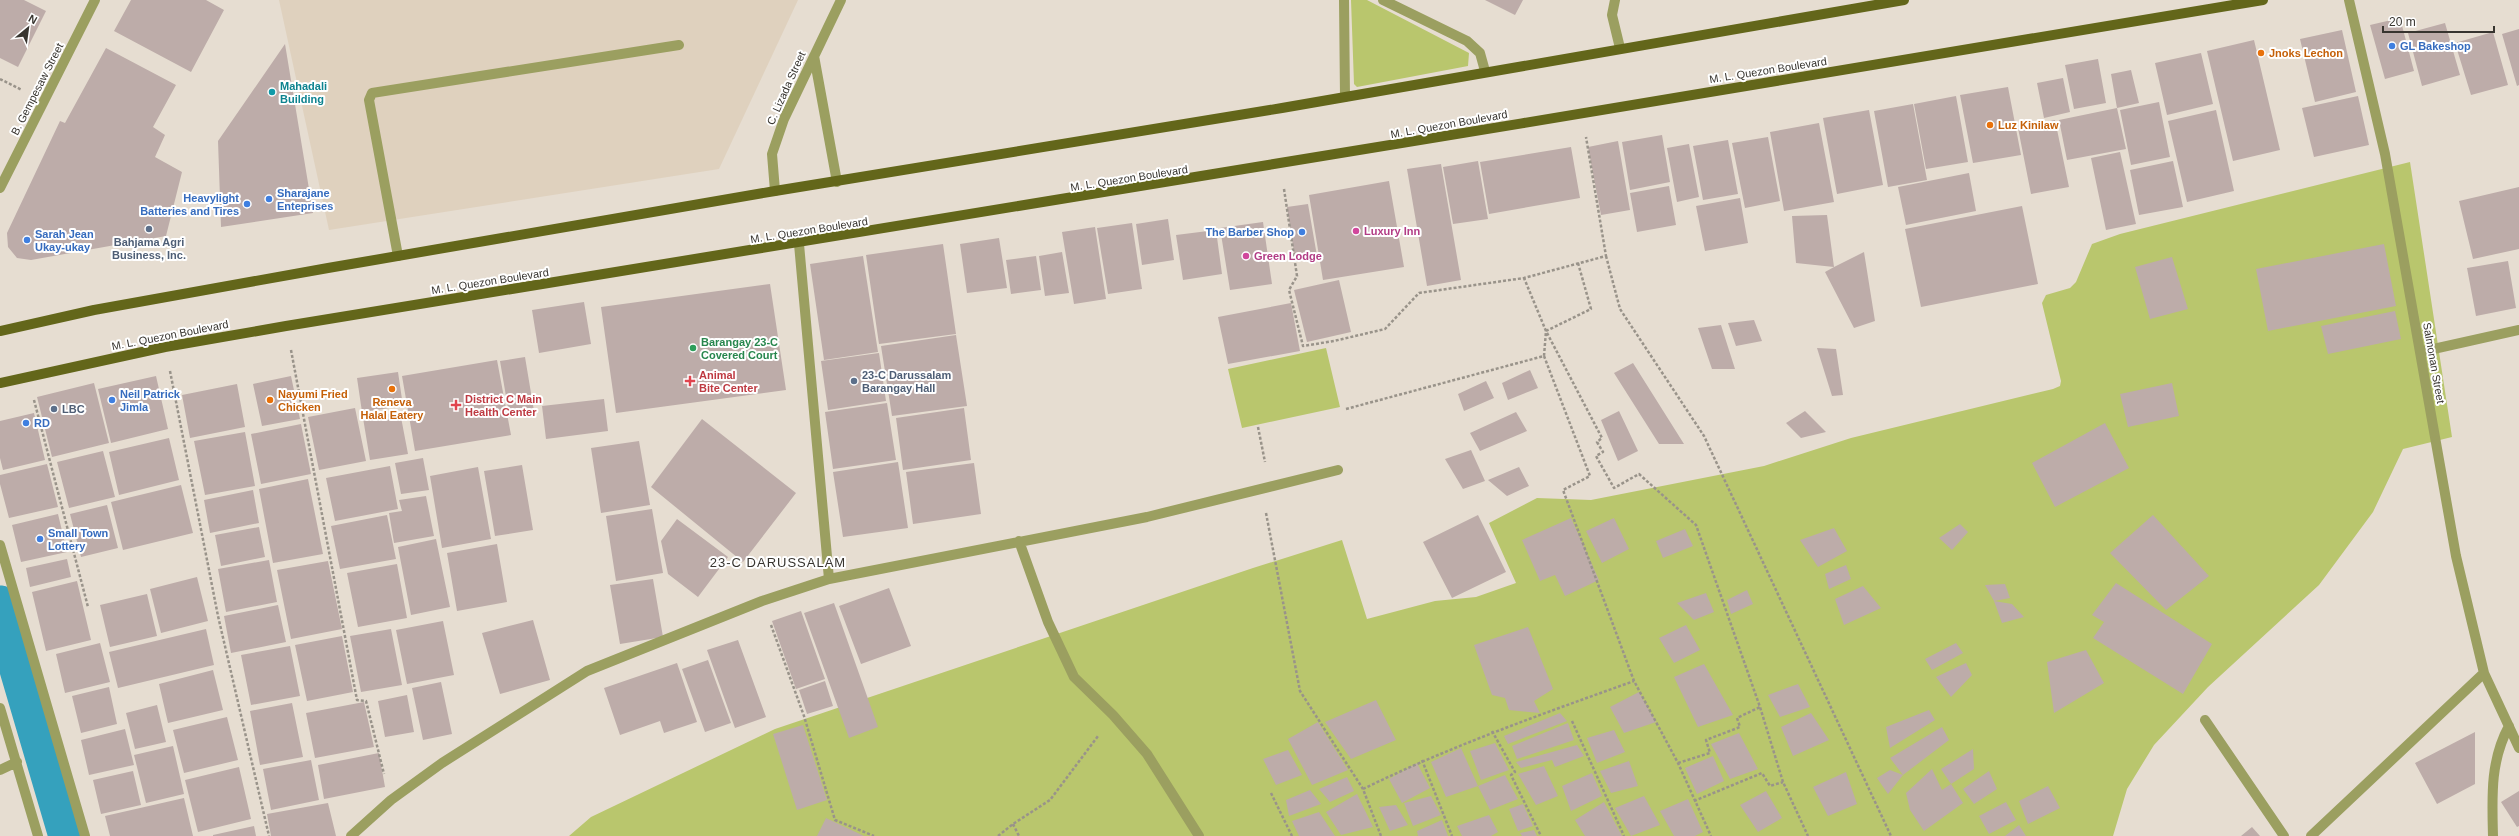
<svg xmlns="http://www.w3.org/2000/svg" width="2519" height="836" font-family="Helvetica,sans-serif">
	<rect width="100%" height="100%" fill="#e6ddd1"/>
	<path fill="#dfd1be" d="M279,0h519l-79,169 -390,61z"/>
	<path fill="#b9c66d" d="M1351,0h16l102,53 -1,13 -111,21 -3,-3z
		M2410,162l42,275 -49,12 -30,63 -54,73 -111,102 -54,58 -27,44 -14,47h-1544l22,-19 184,-88 478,-161 89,-28 25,79 68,-18 41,-4 40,-14 -27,-60 48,-25 54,2 173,-34 87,-28 202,-49 7,-3 1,-5 -19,-78 4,-8 24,-7 6,-6 16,-38 28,-10z
		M1326,348l14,59 -98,21 -14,-59z"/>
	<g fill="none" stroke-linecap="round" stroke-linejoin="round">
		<path stroke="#35a1bd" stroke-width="39" d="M0,605l68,231"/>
	</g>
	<path fill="#bdaca9" d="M0,0h24l22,11 -28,56 -18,-9z
		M131,0h75l18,10 -33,62 -77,-41z
		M1485,0h38l-8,15z
		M2400,18l14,53 -29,8 -15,-54z
		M2445,23l15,52 -38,11 -14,-53z
		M2519,29v56l-2,1 -15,-52z
		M2342,30l14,62 -41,10 -15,-63z
		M2493,32l15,53 -37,10 -16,-52z
		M2254,40l26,110 -47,11 -26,-110z
		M285,44l28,169 -92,14 -3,-86z
		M106,48l70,37 -23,42 12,8 -10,22 27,15 -16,64 -135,24 -14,-2 -9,-11 -1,-14 53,-112 5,2z
		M2201,53l12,51 -46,11 -12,-52z
		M2098,59l8,44 -32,6 -9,-44z
		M2131,70l8,33 -22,5 9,41 -59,11 -8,-40 58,-12 -6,-34z
		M2063,78l7,34 -26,6 -7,-35z
		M2008,87l13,68 -48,8 -13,-68z
		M1956,96l12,66 -42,7 -12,-65z
		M2358,96l11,49 -55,12 -12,-49z
		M2159,102l11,55 -39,8 -11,-55z
		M1913,104l14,76 -39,7 -14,-76z
		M1869,110l14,75 -46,9 -14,-76z
		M2216,110l18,81 -47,11 -19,-81z
		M2055,120l14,67 -38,7 -13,-66z
		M1819,123l15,79 -50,9 -14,-79z
		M1662,135l8,47 -40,8 -8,-48z
		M1768,137l12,64 -35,7 -13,-65z
		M1728,140l10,54 -35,6 -10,-54z
		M1618,141l12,69 -29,5 -13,-68z
		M1689,144l10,53 -22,5 -10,-54z
		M1571,147l9,51 -91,16 -9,-52z
		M2120,152l16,72 -30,6 -15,-72z
		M1478,161l10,58 -35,5 -10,-57z
		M2173,161l10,46 -44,8 -9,-45z
		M1441,164l20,116 -34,6 -20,-117z
		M1969,173l7,38 -70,14 -8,-38z
		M1389,181l15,86 -81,13 -14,-85z
		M1669,186l7,39 -39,7 -7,-39z
		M2519,187v62l-46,10 -14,-58z
		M1740,198l8,45 -43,8 -9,-45z
		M1308,204l9,52 -22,3 -8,-52z
		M2022,206l16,78 -117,23 -16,-78z
		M1827,215l7,52 30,-15 11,69 -21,7 -29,-56 9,-5 -38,-4 -4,-47z
		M1168,219l6,41 -32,5 -6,-41z
		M1263,222l9,62 -42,6 -10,-62z
		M1132,223l10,66 -34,5 -11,-66z
		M1095,227l11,72 -32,5 -12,-72z
		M1216,230l6,44 -39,6 -7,-45z
		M999,238l8,50 -40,5 -7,-49z
		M943,244l13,90 -77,10 -13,-89z
		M2384,244l12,62 -128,25 -12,-62z
		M1062,252l7,41 -24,3 -6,-40z
		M863,256l15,96 -54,8 -14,-96z
		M1036,256l5,34 -30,4 -5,-34z
		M2172,257l16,52 -38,10 -15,-52z
		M2508,261l8,47 -40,8 -9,-48z
		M1339,280l12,52 -44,10 -13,-52z
		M770,284l16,106 -170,23 -15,-106z
		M584,302l7,42 -52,9 -7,-43z
		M1291,303l9,48 -72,13 -10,-47z
		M2395,311l6,28 -73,15 -7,-28z
		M1754,320l8,21 -26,5 -8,-23z
		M1721,325l14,44h-23l-14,-41z
		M956,335l11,71 -75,10 -11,-70z
		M1817,348l19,1 7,46 -11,1z
		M879,353l7,48 -58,9 -7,-49z
		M525,357l9,54 -25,3 -9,-53z
		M497,360l14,75 -96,16 -13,-75z
		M1633,363l51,81h-25l-45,-71z
		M1530,370l8,18 -30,12 -6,-17z
		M398,372l5,34 -41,6 -5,-34z
		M156,376l12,53 -57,14 -13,-54z
		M291,376l9,43 -38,7 -9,-42z
		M1486,381l8,17 -30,13 -6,-17z
		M94,383l15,60 -57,14 -15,-60z
		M2172,383l7,33 -51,11 -8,-33z
		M237,384l8,43 -55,11 -8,-43z
		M604,399l4,32 -62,8 -4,-33z
		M887,403l9,57 -63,9 -8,-57z
		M355,408l11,53 -47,9 -11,-53z
		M964,408l7,52 -68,10 -7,-52z
		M1619,411l19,40 -20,10 -17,-41z
		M1805,411l21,21 -25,6 -15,-15z
		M400,412l8,42 -38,6 -7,-42z
		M1516,412l11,19 -47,20 -10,-18z
		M34,413l11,47 -42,10 -3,-12v-37z
		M702,419l94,74 -53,69 -92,-75z
		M2105,423l24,45 -74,39 -23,-44z
		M301,424l10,50 -50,10 -10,-50z
		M245,432l10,54 -50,9 -11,-54z
		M169,438l10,42 -60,15 -10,-43z
		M639,441l11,64 -49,8 -10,-65z
		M1471,450l14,31 -22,8 -18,-30z
		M103,451l12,46 -46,11 -12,-46z
		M423,458l6,32 -28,4 -6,-31z
		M898,462l10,66 -65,9 -10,-65z
		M974,463l7,51 -68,10 -7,-52z
		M47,464l11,43 -49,11 -9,-34v-9z
		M522,465l11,65 -38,6 -11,-65z
		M390,466l8,43 -63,12 -9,-43z
		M478,467l13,72 -49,9 -12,-72z
		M1519,467l10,19 -22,10 -19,-16z
		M308,479l15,75 -50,9 -14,-74z
		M181,485l12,48 -70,17 -12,-48z
		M253,490l6,33 -49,10 -6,-33z
		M426,496l8,40 -40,7 -5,-30 13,-2 -3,-11z
		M107,505l11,43 -37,9 -11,-43z
		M652,509l11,64 -47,8 -10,-65z
		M58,514l9,38 -46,10 -9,-37z
		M387,515l9,44 -56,10 -9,-43z
		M1478,515l28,57 -54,26 -29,-56z
		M2153,515l56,61 -43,34 -56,-57z
		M1571,518l28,62 -34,16 -10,-21 -15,6 -18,-41z
		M1614,518l15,31 -27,14 -16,-32z
		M677,519l51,38 -30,40 -30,-23 -7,-33z
		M1960,524l8,8 -16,18 -13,-12z
		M259,527l6,30 -44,9 -6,-31z
		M1834,528l13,23 -29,16 -18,-27z
		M1685,529l8,17 -30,12 -7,-17z
		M436,539l14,68 -39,8 -13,-68z
		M497,544l10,58 -50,9 -10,-58z
		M67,559l4,18 -41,10 -4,-19z
		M269,560l8,42 -51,10 -8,-43z
		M328,561l14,68 -51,10 -14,-69z
		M397,564l10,54 -49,9 -11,-54z
		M1846,565l5,14 -22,10 -4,-15z
		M197,577l11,44 -47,12 -11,-44z
		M653,579l10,58 -43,7 -10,-59z
		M77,581l14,59 -45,11 -14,-59z
		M2116,583l96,61 -29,50 -90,-56 11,-16 -12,-7z
		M2005,584l5,14 -16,3 -9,-16z
		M1863,586l18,22 -37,17 -9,-26z
		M889,588l22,58 -50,18 -22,-58z
		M1747,590l6,14 -22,10 -4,-14z
		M1706,593l8,19 -20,8 -17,-17z
		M147,594l10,42 -47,11 -10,-42z
		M1994,601l18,3 12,13 -22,6z
		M834,603l44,124 -29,11 -45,-125z
		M278,605l8,37 -55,11 -7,-37z
		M801,611l24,68 -29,10 -24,-68z
		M533,620l17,60 -50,14 -18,-61z
		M443,621l11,54 -47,9 -11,-54z
		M1686,625l14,25 -26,13 -15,-25z
		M1528,627l25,62 -19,12 6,12 -31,-3 -4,-12 -13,-3 -18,-50z
		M206,629l8,36 -96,23 -9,-36z
		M391,629l11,56 -41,7 -11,-56z
		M342,636l11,56 -46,9 -12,-56z
		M738,640l28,77 -31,11 -28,-78z
		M100,643l10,39 -45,11 -9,-39z
		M1956,643l7,10 -31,17 -7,-11z
		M290,646l10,50 -49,9 -10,-50z
		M2086,650l18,33 -50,30 -7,-51z
		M708,660l23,63 -26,9 -23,-63z
		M677,663l20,59 -33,11 -4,-12 -40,14 -16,-47z
		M1966,663l6,12 -21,22 -15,-20z
		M1704,664l29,51 -35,12 -24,-50z
		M213,670l10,40 -55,13 -9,-39z
		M825,681l8,25 -26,8 -8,-24z
		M441,682l11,52 -29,6 -11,-52z
		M1798,684l12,23 -30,10 -12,-22z
		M109,687l8,37 -36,9 -9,-37z
		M1639,692l17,30 -32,11 -14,-26z
		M407,695l7,37 -29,5 -7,-36z
		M1376,700l20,40 -45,19 -26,-37z
		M364,702l10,45 -59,11 -9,-45z
		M292,703l11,54 -43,8 -10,-54z
		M157,705l9,37 -31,7 -9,-36z
		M1929,710l6,10 -45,28 -4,-21z
		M1560,713l7,8 -59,23 -4,-8z
		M1811,713l18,27 -36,16 -12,-29z
		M227,717l11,43 -54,13 -11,-43z
		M1318,722l30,48 -36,15 -24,-46z
		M1568,723l6,17 -57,19 -5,-13z
		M803,725l24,75 -30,10 -24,-76z
		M1942,727l7,13 -46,35 -13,-17z
		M125,729l9,36 -45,10 -8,-35z
		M1614,730l11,22 -28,11 -10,-25z
		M2475,732v52l-38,20 -22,-41z
		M1739,733l19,36 -28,10 -19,-35z
		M1495,743l14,27 -28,10 -11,-29z
		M1577,745l7,11 -29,11 -3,-7 -31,8 -5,-6z
		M173,746l11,48 -38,9 -12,-48z
		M1461,748l17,38 -32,11 -15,-35z
		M1973,749l1,20 -23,15 -10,-15z
		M1288,750l14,25 -26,10 -13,-26z
		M379,753l6,34 -61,12 -6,-34z
		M1713,756l11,25 -27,13 -12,-26z
		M311,760l8,40 -48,10 -8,-41z
		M1629,761l9,25 -27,7 -11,-22z
		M1417,763l13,25 -28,15 -13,-24z
		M1544,766l14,30 -22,9 -18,-31z
		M239,767l12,52 -53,13 -13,-52z
		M1932,769l10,21 9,-6 12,19 -39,28 -14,-21 -4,-17z
		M1890,770l13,5 -15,19 -11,-16z
		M133,771l8,34 -40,9 -8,-34z
		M1989,771l8,18 -23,15 -11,-15z
		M1846,772l11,32 -29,12 -15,-29z
		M1592,773l10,23 -31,15 -9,-25z
		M1505,775l13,24 -28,11 -12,-24z
		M1347,777l7,14 -24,11 -11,-13z
		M2048,786l12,22 -32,16 -9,-23z
		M1310,790l11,14 -32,12 -3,-16z
		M1766,791l16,27 -24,14 -18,-27z
		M2519,791v35l-2,1 -16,-25z
		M1357,794l16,33 -32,8 -15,-23z
		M1431,796l10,19 -28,11 -9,-23z
		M1644,796l16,29 -29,11 -16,-28z
		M184,798l9,38h-83l-5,-20z
		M1688,799l15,33 -8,4h-21l-14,-25z
		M1604,802l18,34h-37l-10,-16z
		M2006,802l10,18 -27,14 -10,-18z
		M328,803l8,33h-65l-4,-22z
		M1523,804l10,22 -15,5 -9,-22z
		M1396,805l12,20 -18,6 -11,-24z
		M1319,812l16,24h-36l-7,-15z
		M1489,815l9,17 -7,4h-29l-5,-10z
		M826,818l38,18h-47z
		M1442,820l6,16h-30l-1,-5z
		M2019,825l7,11h-21z
		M254,826l2,10h-43v-1z
		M2252,827l8,9h-19z
		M1534,830l3,6h-15l-2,-3z"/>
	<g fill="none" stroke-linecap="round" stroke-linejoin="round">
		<path stroke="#99938a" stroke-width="2.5" stroke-dasharray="3 2" stroke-linecap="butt" d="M0,79l22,11
			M1284,189l13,87 -8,14 14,56 31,-5 51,-12 34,-36 105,-15 82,-22 -20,-119
			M1606,256l14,53 84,127 187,400
			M1578,263l13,46 -45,22 56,107 -5,4 6,10 -7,4 18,32 25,-14 57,51 64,182 23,75 25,54
			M291,350l66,350 9,1 18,73
			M1544,356l46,120 -27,14 71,191 44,82 33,73
			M170,371l48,245 51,220
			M34,400l54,207
			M1346,409l198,-53 2,-25 -22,-53
			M1258,427l7,35
			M1266,513l34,178 63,98 18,47
			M771,625l33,91 31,104 39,16
			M1572,721l52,115
			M1492,731l23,41 -4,3 30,61
			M1422,760l30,76
			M1678,763l32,-10 -4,-13 34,-13 -3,-9 23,-11
			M1363,789c88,-43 179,-75 271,-108
			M1271,793l21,43
			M1694,801l68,-28 8,13 13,-4
			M1013,824l6,12
			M998,836l15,-12 37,-24 48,-64"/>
		<path stroke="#9b9f60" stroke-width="10" d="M1344,0l1,97
			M1383,0l84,41 13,12 5,18
			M1615,0l-3,15 8,33
			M2349,0l36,154 71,402 28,117 35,75
			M814,56l23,126
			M0,188l95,-188
			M775,191l-3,-37 12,-35 57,-119
			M799,244l30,335
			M398,256l-29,-156 3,-7 307,-48
			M2420,352l99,-22
			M1019,541l29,81 26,55 39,38 34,39 52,82
			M0,545l85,291
			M0,708l38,128
			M2205,720l79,116
			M0,770l17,-8
			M351,836l40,-36 51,-37 145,-92 175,-70 67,-22 318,-62 191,-47
			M2311,836l173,-163
			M2493,836c-1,-39 -3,-75 16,-110"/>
		<path stroke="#63661a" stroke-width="10" d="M0,331l94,-21 234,-42 447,-77 507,-83 622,-108
			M0,383l165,-36 121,-21c660,-105 1318,-217 1977,-326"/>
	</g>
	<g fill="#3f7fe0" stroke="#fff" stroke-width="1.5">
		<circle cx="2392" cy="46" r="4"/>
		<circle cx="269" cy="199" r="4"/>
		<circle cx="247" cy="204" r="4"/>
		<circle cx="1302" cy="232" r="4"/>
		<circle cx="27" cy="240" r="4"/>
		<circle cx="112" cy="400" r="4"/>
		<circle cx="26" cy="423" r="4"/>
		<circle cx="40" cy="539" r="4"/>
	</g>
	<g fill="#e8710a" stroke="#fff" stroke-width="1.5">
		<circle cx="2261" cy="53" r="4"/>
		<circle cx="1990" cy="125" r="4"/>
		<circle cx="392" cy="389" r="4"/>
		<circle cx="270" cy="400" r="4"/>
	</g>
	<circle fill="#0f9aa8" stroke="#fff" stroke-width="1.5" cx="272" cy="92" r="4"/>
	<g fill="#5c6f8a" stroke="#fff" stroke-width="1.5">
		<circle cx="149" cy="229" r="4"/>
		<circle cx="854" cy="381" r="4"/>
		<circle cx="54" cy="409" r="4"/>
	</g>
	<g fill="#d1479c" stroke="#fff" stroke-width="1.5">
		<circle cx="1356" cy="231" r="4"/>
		<circle cx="1246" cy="256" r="4"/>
	</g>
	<circle fill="#2e9e5b" stroke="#fff" stroke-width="1.5" cx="693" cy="348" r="4"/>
	<g fill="#e0444e" stroke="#fff" stroke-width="1.5">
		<path d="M688 375h4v4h4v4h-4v4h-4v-4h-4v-4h4z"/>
		<path d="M454 399h4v4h4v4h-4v4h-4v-4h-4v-4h4z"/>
	</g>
	<g text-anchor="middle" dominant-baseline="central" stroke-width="4" stroke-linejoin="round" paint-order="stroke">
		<g font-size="11" font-weight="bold" fill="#366cbe" stroke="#fff" text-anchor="start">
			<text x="2400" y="46">GL Bakeshop</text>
			<text x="277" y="193">Sharajane<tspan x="277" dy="13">Enteprises</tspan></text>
			<text x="239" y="198" text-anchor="end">Heavylight<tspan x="239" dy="13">Batteries and Tires</tspan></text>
			<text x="1294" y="232" text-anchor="end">The Barber Shop</text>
			<text x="35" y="234">Sarah Jean<tspan x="35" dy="13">Ukay-ukay</tspan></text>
			<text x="120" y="394">Neil Patrick<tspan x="120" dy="13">Jimla</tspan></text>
			<text x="34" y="423">RD</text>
			<text x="48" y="533">Small Town<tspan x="48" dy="13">Lottery</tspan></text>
		</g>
		<g font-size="11" font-weight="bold" fill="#c56008" stroke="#fff" text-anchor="start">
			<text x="2269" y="53">Jnoks Lechon</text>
			<text x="1998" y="125">Luz Kinilaw</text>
			<text x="278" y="394">Nayumi Fried<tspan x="278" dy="13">Chicken</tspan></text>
			<text x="392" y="402" text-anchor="middle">Reneva<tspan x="392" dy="13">Halal Eatery</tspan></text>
		</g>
		<g font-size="11" fill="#37342f" stroke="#fff">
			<text transform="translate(1768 70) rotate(-9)">M. L. Quezon Boulevard</text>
			<text transform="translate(786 88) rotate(-66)">C. Lizada Street</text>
			<text transform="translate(37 89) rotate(-63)">B. Gempesaw Street</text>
			<text transform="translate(1449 124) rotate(-10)">M. L. Quezon Boulevard</text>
			<text transform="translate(1129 178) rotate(-9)">M. L. Quezon Boulevard</text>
			<text transform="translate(809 230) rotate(-9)">M. L. Quezon Boulevard</text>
			<text transform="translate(490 281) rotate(-9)">M. L. Quezon Boulevard</text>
			<text transform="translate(170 335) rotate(-11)">M. L. Quezon Boulevard</text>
			<text transform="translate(2434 363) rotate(80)">Salmonan Street</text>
		</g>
		<g font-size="11" font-weight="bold" fill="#0d838f" stroke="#fff" text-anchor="start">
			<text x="280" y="86">Mahadali<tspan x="280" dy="13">Building</tspan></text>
		</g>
		<g font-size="11" font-weight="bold" fill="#b23c85" stroke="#fff" text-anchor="start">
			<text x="1364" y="231">Luxury Inn</text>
			<text x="1254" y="256">Green Lodge</text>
		</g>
		<g font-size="11" font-weight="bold" fill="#4e5e75" stroke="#fff" text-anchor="start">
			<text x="149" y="242" text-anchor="middle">Bahjama Agri<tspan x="149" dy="13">Business, Inc.</tspan></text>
			<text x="862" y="375">23-C Darussalam<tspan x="862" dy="13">Barangay Hall</tspan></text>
			<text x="62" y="409">LBC</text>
		</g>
		<g font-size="11" font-weight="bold" fill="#27864d" stroke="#fff" text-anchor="start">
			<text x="701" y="342">Barangay 23-C<tspan x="701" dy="13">Covered Court</tspan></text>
		</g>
		<g font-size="11" font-weight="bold" fill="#be3a42" stroke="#fff" text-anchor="start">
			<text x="699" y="375">Animal<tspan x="699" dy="13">Bite Center</tspan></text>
			<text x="465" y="399">District C Main<tspan x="465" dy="13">Health Center</tspan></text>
		</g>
		<g font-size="13" letter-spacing="1" fill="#37342f" stroke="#fff">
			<text x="778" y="562">23-C DARUSSALAM</text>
		</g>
	</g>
	<g transform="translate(28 28) rotate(29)" stroke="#ffffff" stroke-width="3" paint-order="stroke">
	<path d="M0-3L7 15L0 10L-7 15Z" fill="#37342f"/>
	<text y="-6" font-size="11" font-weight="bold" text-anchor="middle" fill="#37342f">N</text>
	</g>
	<path d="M2383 26v6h111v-6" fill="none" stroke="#37342f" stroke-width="2"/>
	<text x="2389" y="26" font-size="12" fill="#37342f" stroke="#ffffff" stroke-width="3" paint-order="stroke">20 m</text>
</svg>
